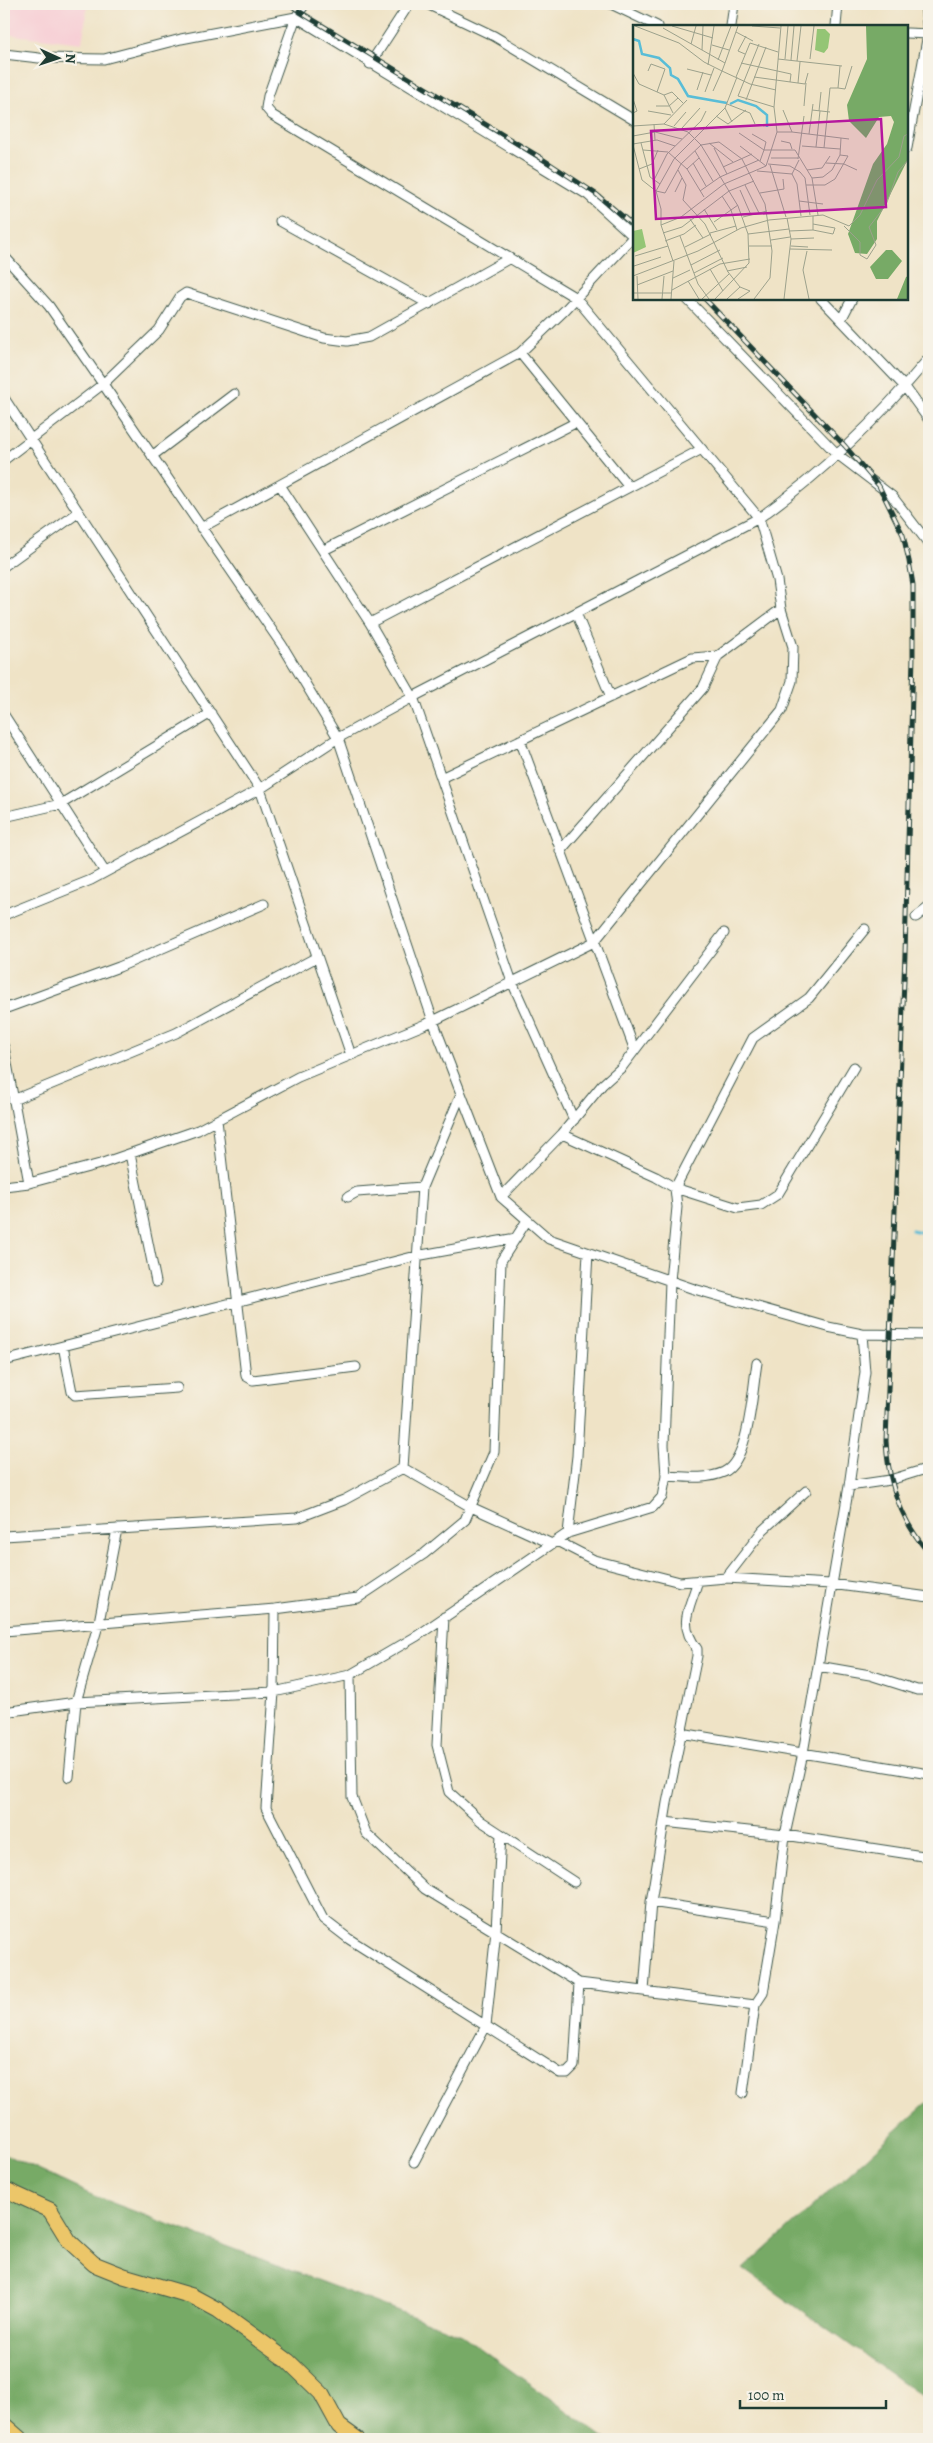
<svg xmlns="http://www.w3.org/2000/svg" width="933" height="2443" font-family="Alegreya,serif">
	<rect width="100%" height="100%" fill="#f7f3e8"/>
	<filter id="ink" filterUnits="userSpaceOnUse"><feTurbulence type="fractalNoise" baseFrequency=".02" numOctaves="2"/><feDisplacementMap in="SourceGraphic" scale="10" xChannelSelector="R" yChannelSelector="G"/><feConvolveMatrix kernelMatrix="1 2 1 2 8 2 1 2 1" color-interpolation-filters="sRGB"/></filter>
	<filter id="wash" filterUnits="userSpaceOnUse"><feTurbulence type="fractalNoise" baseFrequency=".0096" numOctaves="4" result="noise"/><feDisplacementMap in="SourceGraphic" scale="20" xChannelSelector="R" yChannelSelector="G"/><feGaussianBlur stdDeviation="1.12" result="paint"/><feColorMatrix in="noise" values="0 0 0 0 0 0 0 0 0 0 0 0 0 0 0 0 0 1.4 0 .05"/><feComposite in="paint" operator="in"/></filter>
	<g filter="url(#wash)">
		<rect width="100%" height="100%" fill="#efe3c6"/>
		<path fill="#f7cfd5" d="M4,4h84l-6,39 -78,-9z"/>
		<path fill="#7a6" stroke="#4b744d" d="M929,2101v300l-186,-132z
			M4,2154l90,42 368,139 144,104h-602z"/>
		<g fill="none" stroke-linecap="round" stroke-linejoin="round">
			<path stroke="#59bdd7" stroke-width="3" d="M912,1230l17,4"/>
		</g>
	</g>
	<g filter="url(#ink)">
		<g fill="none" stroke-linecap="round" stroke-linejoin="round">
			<g stroke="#3e564a" stroke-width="11">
				<path id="minor" d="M427,4l67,32 140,84
					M611,4l46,22
					M731,26l3,-22
					M836,26l2,-22
					M907,33l22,1
					M4,54l35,4 65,1 77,-20 115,-22 9,-13
					M370,64l39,-60
					M907,148l21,-114 -3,-30
					M280,221l149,83
					M4,256l45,50 54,78 179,261 56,93 95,283 68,176 48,42 145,50 134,38 34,7 3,38 -16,114 41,-6 39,-12
					M687,299l150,155 55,42 37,48
					M821,299l84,88 24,33
					M841,320l11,-21
					M520,353l109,134
					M4,398l256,391 91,266
					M152,456l82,-62
					M4,460l99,-76 56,-54 21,-33 6,-4 138,45 23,3 22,-4 141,-79
					M280,485l90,138 43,74 99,285 62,138
					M201,528l319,-175 45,-43 69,-74
					M324,550l251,-127
					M4,566l75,-54
					M576,613l35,84
					M370,623l332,-174
					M4,715l101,157
					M520,740l114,308
					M441,778l251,-120 26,-2
					M4,817l57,-13 150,-91
					M560,851l143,-163 15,-32 63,-47
					M4,915l87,-35 169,-91 78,-51 75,-41 346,-179c63,-45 121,-101 170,-160
					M916,917l13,-10
					M4,1009l115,-42 145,-63
					M4,1047l25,136
					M854,1067l-76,127 -17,11 -23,3 -63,-20 78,-150 56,-40 56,-69
					M13,1100l163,-67 141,-76
					M217,1120l29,256 7,4 103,-13
					M130,1154l26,128
					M4,1186l25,-3 71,-19 98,-34 100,-53 135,-56 161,-79 188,-232 10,-29 1,-34 -12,-38 -4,-29 -18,-62 -183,-220 -304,-183 -6,-7 2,-12 28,-79 292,178 46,42
					M348,1197l9,-5 65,-5
					M501,1197l61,-63 40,-49 20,-18 102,-134
					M862,1334l67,1
					M63,1346l9,46 3,3 102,-7
					M4,1361l412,-105 100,-18
					M403,1468l68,39 81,37
					M666,1476c19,1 40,4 58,-4 26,-13 28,-81 33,-109
					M568,1533l9,-77 11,-203
					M4,1536l293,-18 47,-18 59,-32 19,-281 39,-93
					M557,1541l37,19 86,22 46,-4 105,6 98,13
					M726,1578l37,-48 43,-39
					M275,1609l-1,83 -8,116 57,111 26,20 211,134h7l7,-7 5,-83
					M444,1617l-7,128 12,47 32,29 93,61
					M4,1631l271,-22 83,-11 66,-44 41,-34 29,-68 7,-191 25,-39
					M818,1666l52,9 47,15h12
					M350,1675l2,122 14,36 59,56 154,94 176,22
					M4,1712l72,-10 198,-10 76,-17 67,-39 151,-103 85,-26 9,-10 4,-21 -2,-31 6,-164 7,-74 -2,-19 -19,-11 -94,-43
					M681,1733l248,41
					M69,1777l7,-75 23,-80 18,-93
					M664,1822l121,13 144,22
					M651,1902l124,19
					M644,1991l7,-89 16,-99 30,-147v-7c-20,-27 -7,-40 1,-69
					M743,2093l12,-88 8,-12 12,-72 10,-86 18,-82 46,-267
					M414,2162l72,-136 10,-95 5,-97"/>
			</g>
			<g stroke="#3e564a" stroke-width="17">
				<path id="trunk" d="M4,2189l46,21 19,31 25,23 30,12 68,20 26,14 70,51 33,32 18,33 18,13
					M4,2425l16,14"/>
			</g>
			<use href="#minor" stroke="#fff" stroke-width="9"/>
			<use href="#trunk" stroke="#ecc669" stroke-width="15"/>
			<g stroke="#1f3d34" stroke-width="5">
				<path id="rail" d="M290,4l10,8 241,146 55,36 38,32
					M705,299l140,147 34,40 24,49 6,26 4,24v71l-8,298 -19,487c2,42 15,80 43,112"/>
			</g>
			<use href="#rail" stroke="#f7f3e8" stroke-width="3" stroke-dasharray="9" stroke-linecap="butt"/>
		</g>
	</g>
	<g transform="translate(633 25)">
		<rect width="275" height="275" fill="#efe3c6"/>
		<path d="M184,4h8l5,5 -2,14 -4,5 -9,-3zM9,204l4,18 -13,6v-22z" fill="#94c575"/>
		<path d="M233,1h42v133l-31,62v18l-10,15 -12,-1 -7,-19 25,-70 14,-20 7,-22 -3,-6 -12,1 -13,21 -17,-17 -2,-16 20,-46zM253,225h6l10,11 -14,18h-12l-6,-12zM275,251v23h-11l9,-22z" fill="#7a6"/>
		<path fill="none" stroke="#59bdd7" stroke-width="2.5" d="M0,14l6,2 3,13 17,4 11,10 1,7 7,4 10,17 39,7M97,79l8,-4 18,6 11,9v12"/>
		<path fill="none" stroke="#9ca18c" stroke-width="1" d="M2,1l44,17 25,19 18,9 -9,20M39,1l41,12M119,1l28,2M30,3l62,35 -3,8 28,13 26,6M103,7l17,9M58,19l5,-18M126,19l-21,52 36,11M79,20l17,5M69,25l1,-24M112,29l-7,-3 8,-15M145,34l64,7M152,34l3,-33M177,34l4,-33M85,35l13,-34M158,35l3,-34M164,36l4,-35M92,38l13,-37M108,38l50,11 -1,8M75,40l6,-39M54,44l24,6M15,46l3,-7 14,5 -8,23M0,48l6,11 25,11 9,18M103,52l14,-34 28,9M104,52l-12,31 -51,51 -18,32 9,2 16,-29 20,-19 18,-3 23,17 23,45 7,47 -2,27 -16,21M121,52l51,7 3,-11M165,58l2,-21M205,63l7,1 7,-23M64,65l6,-18M72,67l9,-24M31,70l8,-3 11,11M0,74l4,12 -4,2M113,75l20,-53M94,79l23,9 5,11M23,81h13l9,-8M171,81l2,-23M92,83l7,14M179,85l18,2M15,86l23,4M186,86l2,-19M83,91l12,8 18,-14M21,99l1,16M31,99l23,-24M0,101l31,-2 24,8 13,13 37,61 10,28 1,29 -34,36M41,101l12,-14M49,103l18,-20M144,107l-3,-25 7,-81M159,107l57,7M106,108l25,17 2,-8 -14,-8M176,109l4,-30M0,111l22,-4 27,7M148,116l9,2 2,6M8,118l9,34 10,7M76,118l24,19M0,119l24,-4 18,6M0,120l9,35 14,11 5,18v16l12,36M107,121l26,20M169,121l38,3M183,122l4,-36M81,123l13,26M191,123l6,-60h8l2,-22M10,125l25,2 19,17 17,28M62,126l18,30M138,133h27M165,134l6,-43M127,136l4,-11h31l17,28 6,37M60,138l13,23M193,138l18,1 13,6M135,139l22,2 10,6 5,6 5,37M137,140l16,52M90,142l29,-13M6,144l13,-5 6,-14M54,144l12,-11M45,145l8,15 -3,15 22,24 23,48 12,15 -13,12M174,145l15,-2 8,-12M124,146l35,3 5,10 4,32M159,149l7,-14M179,153l11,-1 9,-7 8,-15 1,-17M21,155l13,-26 34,-33 5,-10M112,160l14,28M173,160h19l10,-6 13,-23 -8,-1M107,165l11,25M67,166l20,-14 39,-17M42,167l7,-14M127,168l24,-4 -1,-10M89,171l9,14 6,20M166,176l24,3M71,184l13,21M110,192l24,-6M57,194l13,19M81,197l24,-17M28,200l20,-8 43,-33 42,-18 11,-34h15l-9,-22M211,201l16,16v13l7,4 9,-14 -7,-18 17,-22 12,-33 10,-12M180,205l20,4 2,-6 -22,-4M156,206l24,-1v-14M30,208l19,-6 47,-36 25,-10M77,208l26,-7M115,209l41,-5M47,211l18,48 11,15M158,214l23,-1M138,215l19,-3M32,216l19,-7 12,-9M116,221h23M158,221l17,1M52,222l26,-13M157,224l42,1M174,226l-4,19 6,29M2,231l33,-10M58,240l29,-15M1,241l27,-9M77,244l13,22M94,246l20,-4M61,248l29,-15M0,251l65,-25 43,-23 28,-8 54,-5 26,11 11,-11 17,-35 22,-23 5,-21 4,-2M4,251l1,23M40,253l17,-8M55,256l11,18M4,260l36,-14M39,265l48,-26 30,-5M0,268h38M29,274l2,-23M38,274l3,-38M69,274l27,-25M105,274l12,-8 -10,-4M151,274l7,-60 -4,-21"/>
		<path fill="#b5179e" fill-opacity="0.15" stroke="#b5179e" stroke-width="2.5" d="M248,94l5,88 -230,12 -5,-88z"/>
		<rect width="275" height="275" fill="none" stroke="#1f3d34" stroke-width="2.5"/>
	</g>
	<rect width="933" height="2443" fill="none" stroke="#f7f3e8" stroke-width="20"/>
	<g transform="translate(58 58) rotate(93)" stroke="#f7f3e8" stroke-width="4" paint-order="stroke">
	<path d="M0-4L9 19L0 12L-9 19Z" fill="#1f3d34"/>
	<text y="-8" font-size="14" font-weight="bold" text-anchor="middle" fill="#1f3d34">N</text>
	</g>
	<path d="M740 2400v8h146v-8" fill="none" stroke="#1f3d34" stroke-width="2.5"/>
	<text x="748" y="2400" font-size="15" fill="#1f3d34" stroke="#f7f3e8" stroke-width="4" paint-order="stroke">100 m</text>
</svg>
